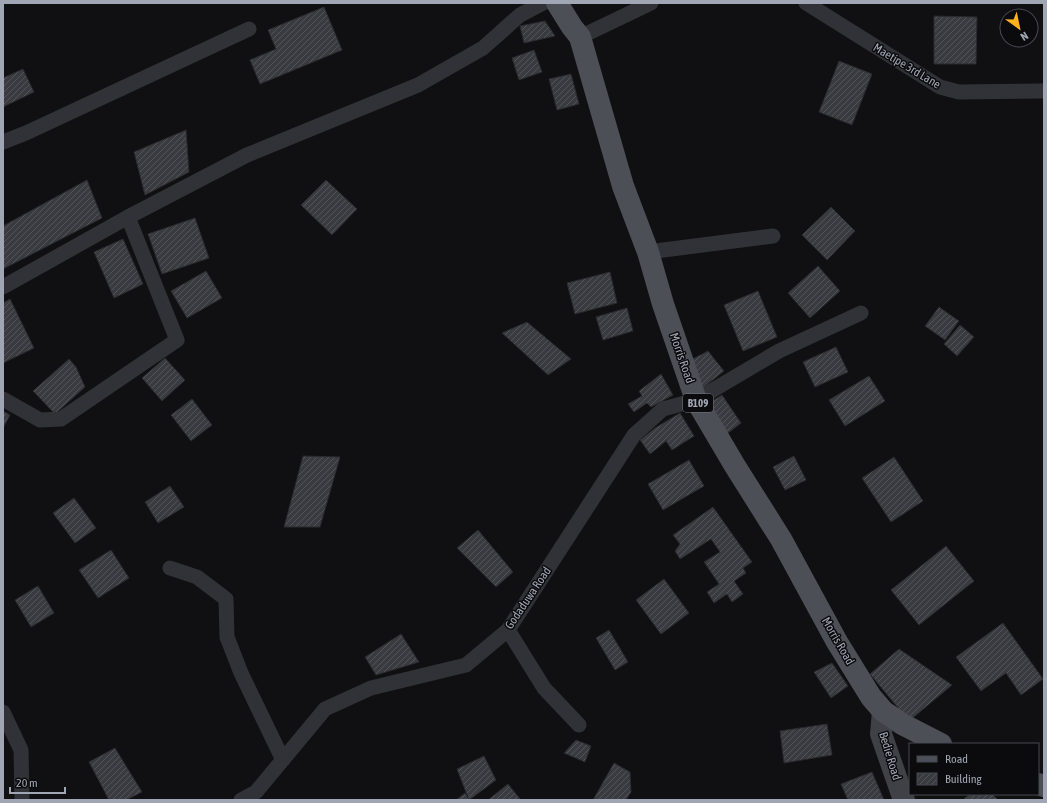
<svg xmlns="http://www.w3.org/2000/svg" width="1047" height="803" font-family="'Asap Condensed',sans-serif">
	<defs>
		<pattern id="building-hatch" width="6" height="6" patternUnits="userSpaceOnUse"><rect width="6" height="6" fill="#3a3b40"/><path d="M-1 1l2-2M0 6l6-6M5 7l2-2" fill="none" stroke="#535459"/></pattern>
	</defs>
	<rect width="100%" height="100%" fill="#101012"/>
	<path fill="url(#building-hatch)" stroke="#2a2a2e" d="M324,7l18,43 -82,34 -10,-24 26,-11 -8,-19z
		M934,16l43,1 -1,47h-42z
		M545,21l10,15 -31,7 -4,-17z
		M534,50l8,22 -23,8 -7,-22z
		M839,61l33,13 -20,51 -33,-13z
		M23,69l11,23 -31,15v-29z
		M571,74l8,30 -22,6 -8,-31z
		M186,130l3,42 -44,23 -11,-43z
		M87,180l15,38 -99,51v-43z
		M326,180l31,29 -25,26 -31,-30z
		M831,207l24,24 -28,29 -25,-25z
		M195,218l14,40 -47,16 -14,-40z
		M123,239l20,45 -29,14 -20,-46z
		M818,266l22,25 -30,27 -22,-25z
		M206,271l16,27 -35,20 -16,-27z
		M610,272l7,31 -42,11 -8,-31z
		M758,291l19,46 -34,14 -19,-46z
		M10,299l24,49 -31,15v-60z
		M939,307l20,14 -14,19 -20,-14z
		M627,308l6,23 -30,9 -7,-23z
		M527,322l44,37 -23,16 -46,-42z
		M960,325l14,12 -17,19 -13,-12z
		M836,347l12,25 -33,15 -12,-25z
		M708,351l16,20 -24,19 -9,-30z
		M165,358l20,22 -23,21 -20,-23z
		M69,359l7,8 9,20 -30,27 -22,-23z
		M661,374l12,21 -22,12 -4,-4 -13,9 -6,-8 14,-8 -3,-5z
		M869,376l16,25 -40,25 -16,-26z
		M722,395l19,28 -17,13 -17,-32z
		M192,399l20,26 -21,16 -20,-26z
		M3,411l7,4 -7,13z
		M680,413l14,23 -22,14 -6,-9 -16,13 -10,-14 15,-12z
		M303,456l37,1 -20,70h-36z
		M794,456l12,24 -21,10 -12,-23z
		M894,457l29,44 -32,21 -29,-44z
		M689,460l15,26 -41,24 -15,-26z
		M170,486l14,21 -26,16 -13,-21z
		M74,498l22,30 -21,15 -22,-30z
		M713,507l39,55 -9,6 3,5 -12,8 9,13 -11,8 -5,-8 -13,9 -7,-11 12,-8 -15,-22 16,-10 -9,-13 -31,20 -5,-8 5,-7 -7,-9z
		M478,530l35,42 -17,15 -39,-39z
		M946,546l28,35 -55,44 -28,-35z
		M111,550l18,28 -31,20 -19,-28z
		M664,579l25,34 -28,21 -25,-34z
		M38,586l16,27 -23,14 -16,-27z
		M1003,623l40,56 -22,16 -15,-22 -25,18 -25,-34z
		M609,630l19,32 -13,8 -19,-32z
		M401,634l18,28 -43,13 -11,-18z
		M899,649l53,36 -43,36 -39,-47z
		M832,663l16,23 -17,12 -17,-26z
		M827,724l5,31 -48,8 -4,-32z
		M576,740l15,6 -6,16 -21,-9z
		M115,748l27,44 -16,8h-17l-20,-38z
		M484,756l12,24 -27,20 -12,-31z
		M614,763l16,9 1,20 -5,8h-33z
		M872,772l12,28h-36l-7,-16z
		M508,784l13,16h-33z
		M465,793l4,7h-13z
		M970,794h22l6,6h-35z"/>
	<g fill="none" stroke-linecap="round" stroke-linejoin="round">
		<path stroke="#313237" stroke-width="15" d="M806,3l134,84 19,5 85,-1
			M580,37l71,-34
			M3,142l23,-9 223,-104
			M648,252l125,-16
			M3,287l125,-70 119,-62 171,-70 65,-37 37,-33 23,-12
			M3,399l37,21 21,-1 116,-79 -49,-123
			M170,568l27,9 29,22 1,38 14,36 42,87
			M508,630l36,58 35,37
			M3,712l18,38 1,50
			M241,800l15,-8 69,-83 46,-21 95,-23 42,-35 126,-195 29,-26 33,-9 83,-49 82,-38"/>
		<path stroke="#3f4147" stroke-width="22" d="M883,711l-2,23 23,66"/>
		<path stroke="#4d4f57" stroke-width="22" d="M557,3l15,24 8,10 43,149 25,66 15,52 33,96 39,66 46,73 56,103 34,55 12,14 19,13 39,20
			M1038,784l6,2"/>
	</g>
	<g text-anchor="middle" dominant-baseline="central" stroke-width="3" stroke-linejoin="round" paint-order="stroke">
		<rect fill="#0b0b0d" stroke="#737882" stroke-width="1" x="683" y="394" width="30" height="18" rx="3"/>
		<g font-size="11" font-weight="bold" fill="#a0a6b4">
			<text x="698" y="403">B109</text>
		</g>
		<g font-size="12" fill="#a0a6b4" stroke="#0b0b0d">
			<text transform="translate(907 66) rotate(31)">Maetipe 3rd Lane</text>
			<text transform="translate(682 358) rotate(71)">Morris Road</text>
			<text transform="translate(528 598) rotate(-56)">Godaduwa Road</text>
			<text transform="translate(838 641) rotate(60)">Morris Road</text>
			<text transform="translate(890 756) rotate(73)">Bedie Road</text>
		</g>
	</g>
	<rect width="1047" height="803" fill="none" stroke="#a0a6b4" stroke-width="8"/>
	<rect x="909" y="743" width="130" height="52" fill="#0b0b0d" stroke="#474950"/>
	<rect x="917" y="756" width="20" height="6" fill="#4d4f57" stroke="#474950"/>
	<text x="945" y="763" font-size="12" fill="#a0a6b4">Road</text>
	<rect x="917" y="773" width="20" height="12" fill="url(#building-hatch)" stroke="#474950"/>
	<text x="945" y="783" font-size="12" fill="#a0a6b4">Building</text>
	<g transform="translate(1019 28) rotate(147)"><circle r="19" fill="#0b0b0d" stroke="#474950"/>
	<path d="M0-3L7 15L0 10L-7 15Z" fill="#ffb11b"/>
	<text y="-6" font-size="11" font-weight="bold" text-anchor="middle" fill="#a0a6b4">N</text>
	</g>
	<path d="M10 787v6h55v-6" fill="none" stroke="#a0a6b4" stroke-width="2"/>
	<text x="16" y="787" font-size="12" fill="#a0a6b4" stroke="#0b0b0d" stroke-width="3" paint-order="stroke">20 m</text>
</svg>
